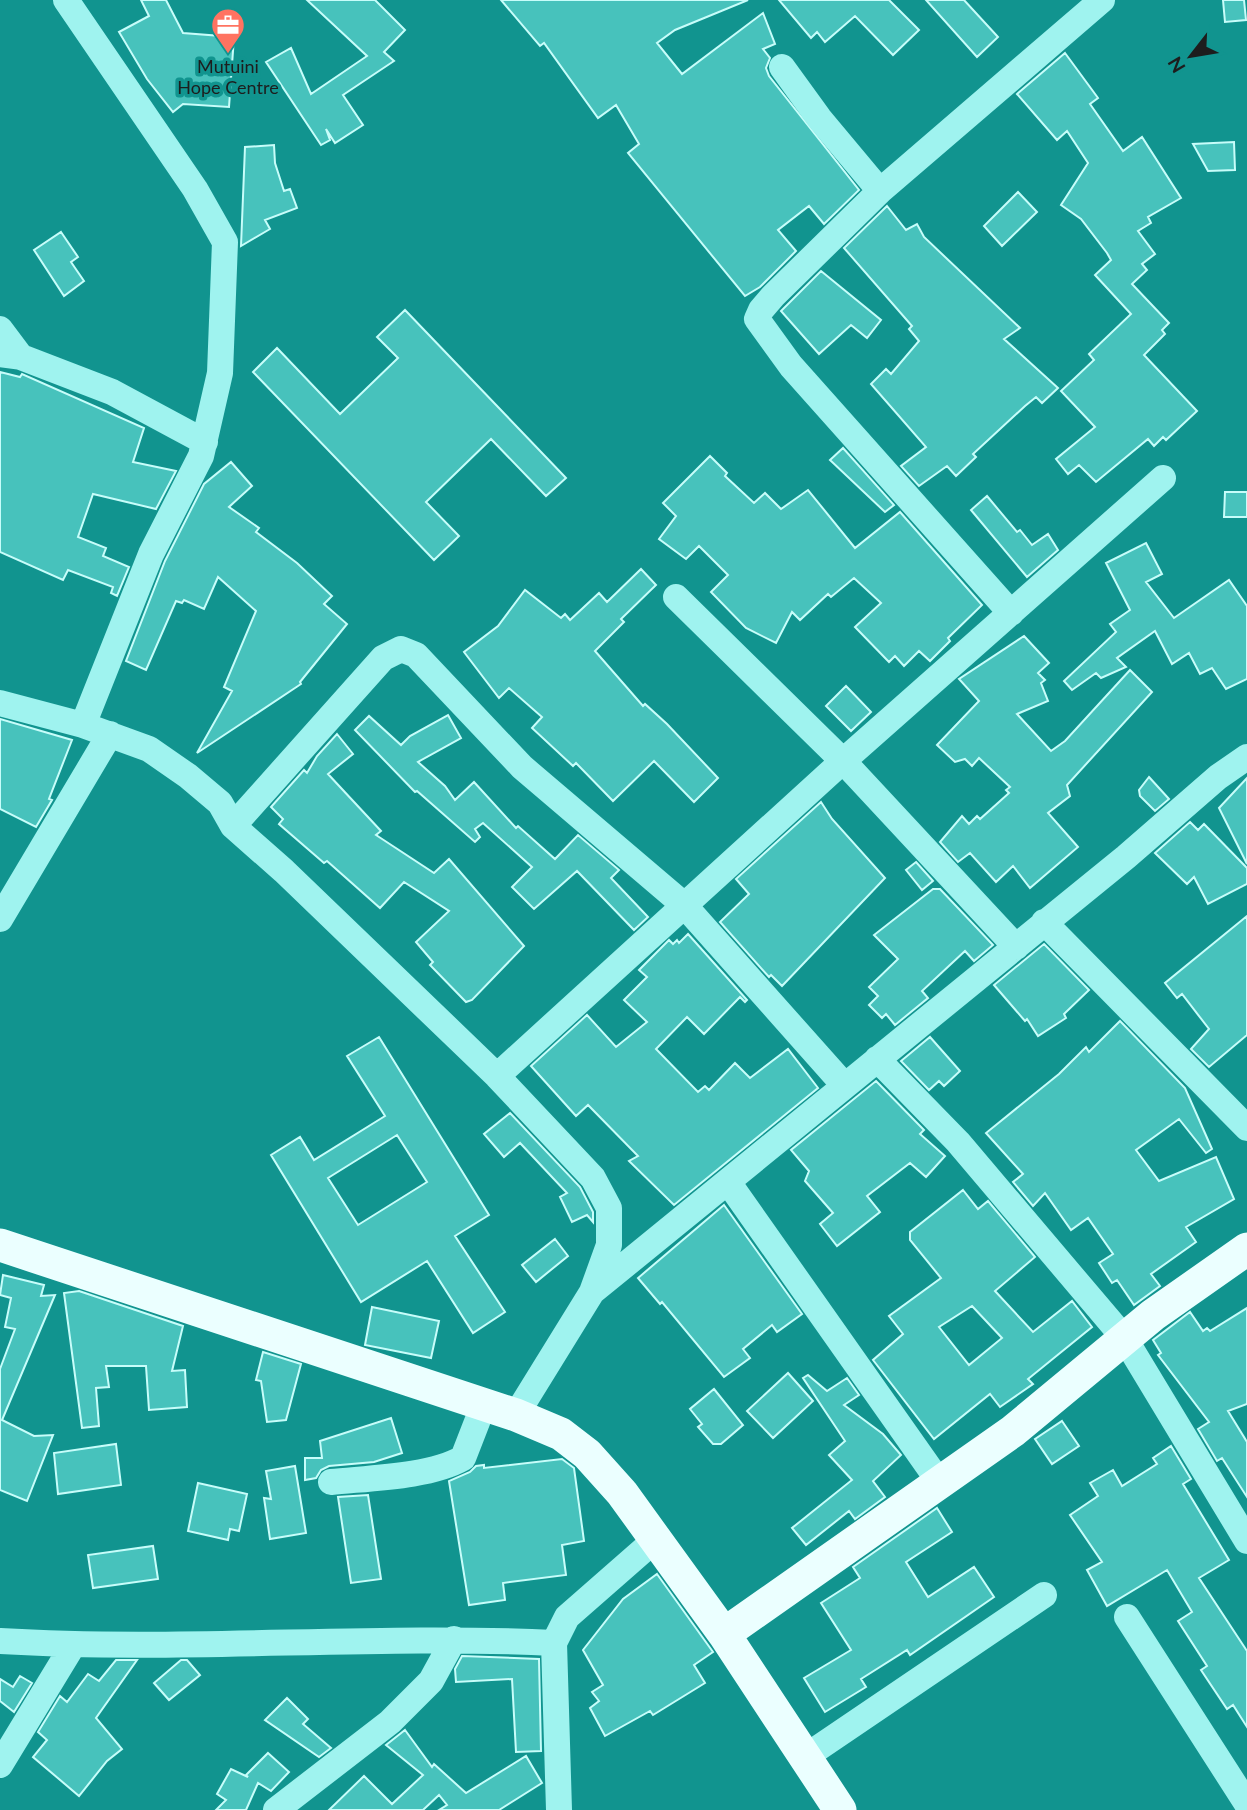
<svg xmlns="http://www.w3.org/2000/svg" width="1247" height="1810" font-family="Lato,sans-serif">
	<rect width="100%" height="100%" fill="#11948f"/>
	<path fill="#47c2bc" stroke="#c7fdfa" stroke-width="2" fill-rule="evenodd" d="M141,0h25l17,33 51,4 -5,70 -46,-3 -10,8 -26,-33 -28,-47 30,-16z
		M307,0h68l30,30 -21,22 10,9 -51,34 20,30 -28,18 -9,-14 4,11 -9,5 -55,-83 25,-14 20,46 56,-38z
		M501,0h247l-73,30 -18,13 25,31 81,-61 12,31 -12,5 7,9 -4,10 3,8 90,114 -35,34 -15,-18 -31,24 18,21 -36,36 -15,9 -117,-143 11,-9 -23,-39 -18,13 -54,-75 -4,3z
		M779,0h110l30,30 -26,25 -38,-39 -30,26 -8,-10 -6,6z
		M926,0h38l34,37 -21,20z
		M1223,0h21l2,20 -21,2z
		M1065,53l33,45 -8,6 33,47 19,-14 39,61 -33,19 3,6 -13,8 17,23 -13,10 5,6 -15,14 37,39 -7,7 3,4 -21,21 53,56 -31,29 -3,-3 -9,9 -6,-7 -52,43 -17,-17 -11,9 -12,-15 39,-32 -34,-36 33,-31 -5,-6 42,-40 -36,-39 16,-15 -4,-7 -26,-34 -20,-14 27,-42 -21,-32 -10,9 -40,-46z
		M1234,142l1,28 -27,1 -15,-27z
		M274,145l1,18 9,28 6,-2 7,19 -32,12 5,9 -29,17 4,-99z
		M1018,192l19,20 -35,34 -18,-20z
		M887,206l19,24 11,-6 7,13 96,91 -16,11 54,49 -16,15 -6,-6 -11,9 -52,48 3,3 -20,19 -9,-10 -28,20 -18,-20 25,-19 -55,-63 15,-15 5,5 28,-33 -10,-12 3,-3 -68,-78z
		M61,232l17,25 -7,5 13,19 -20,15 -30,-46z
		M821,271l60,49 -14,18 -16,-13 -32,29 -38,-43z
		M405,310l161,168 -20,18 -55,-57 -65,63 33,34 -25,24 -181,-188 24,-24 63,66 58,-56 -21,-21z
		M0,372l20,5 2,-3 122,54 -11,34 43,9 -20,38 -63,-15 -15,43 28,11 -3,8 26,11 -12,29 -6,-3 2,-6 -45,-17 -5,10 -63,-28z
		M843,448l51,57 -9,7 -55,-52z
		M710,456l17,17 -2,3 29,27 11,-10 16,16 27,-19 47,58 45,-36 82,93 -34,33 2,3 -20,20 -11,-10 -15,15 -9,-10 -6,6 -34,-35 26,-24 -27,-25 -23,19 -3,-3 -28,26 -8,-8 -16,31 -30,-15 -35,-36 17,-17 -29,-29 -13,13 -27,-20 17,-23 -13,-13z
		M231,462l21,24 -23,21 30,21 -3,4 41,31 35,33 -8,8 23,20 -47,58 1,2 -104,69 35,-62 -8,-4 32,-76 -38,-34 -14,32 -20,-9 -2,3 -6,-2 -30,69 -20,-9 39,-100 39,-77z
		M1225,492h22v25h-23z
		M987,496l30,36 3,-2 12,15 16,-11 10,16 -31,27 -56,-67z
		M1146,543l16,31 -16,8 28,36 55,-38 18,26v73l-21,10 -14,-21 -12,6 -11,-21 -17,11 -17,-33 -38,27 9,9 -25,11 -5,-5 -24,17 -8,-9 52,-49 -6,-8 20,-14 -24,-47z
		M641,569l15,16 -35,34 3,3 -29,29 48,55 2,-2 22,20 51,54 -24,24 -40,-41 -41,40 -37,-38 -3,3 -41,-38 10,-11 -33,-29 -10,10 -35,-46 34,-26 27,-36 36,28 4,-4 5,6 29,-27 8,9z
		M1024,636l25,27 -11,10 7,7 -4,3 7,18 -31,13 34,37 14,-10 65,-71 22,22 -85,93 3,11 -22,17 30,34 -48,41 -17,-22 -17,16 -26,-29 -12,9 -18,-20 22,-26 7,8 8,-8 3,3 29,-26 -3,-3 4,-3 -31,-29 -7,8 -7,-7 -10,3 -18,-17 42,-44 -20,-22z
		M846,686l25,26 -20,19 -25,-25z
		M448,715l13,23 -43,24 27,24 10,14 19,-18 42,46 2,-2 37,33 23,-24 41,35 -8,8 37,39 -14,13 -57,-59 -43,38 -22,-22 20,-20 -49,-44 -8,6 5,8 -5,5 -58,-51 -2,1 -60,-62 14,-14 32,29 9,-9z
		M0,719l72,21 -23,59 3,1 -16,27 -36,-18z
		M337,734l16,20 -25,20 53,57 -5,4 58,38 15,-14 75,87 -52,54 -6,2 -36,-37 3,-3 -17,-20 33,-31 -45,-29 -24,26 -53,-47 -3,2 -45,-39 4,-5 -12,-12 33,-37 3,3 10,-17z
		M1149,777l20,22 -14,12 -15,-15 -1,-6z
		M1247,778v86l-28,-56z
		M821,802l11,17 53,59 -103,108 -11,-11 -2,2 -49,-55 29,-28 -13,-15z
		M1190,822l8,8 6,-6 43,44v16l-39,20 -14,-27 -7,7 -32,-31z
		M916,862l17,19 -11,9 -16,-20z
		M933,889h7l53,56 -19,16 -9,-10 -43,40 6,7 -33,27 -9,-11 -4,4 -13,-13 9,-9 -9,-9 29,-28 -24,-24z
		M1247,916v119l-38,32 -18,-18 18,-20 -27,-35 -5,4 -12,-15z
		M688,934l59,66 -2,2 -5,-5 -36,37 -17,-17 -31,32 42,43 7,-6 4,4 26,-27 15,15 38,-29 30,39 -144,117 -45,-44 9,-5 -50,-51 -12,11 -45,-50 56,-51 29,32 31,-25 -23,-22 23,-23 -8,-7 30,-30 4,4 4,-4 2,3z
		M1044,944l45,46 -25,24 2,4 -28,18 -11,-17 -2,2 -31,-36z
		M1120,1021l65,67 27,61 -6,4 -27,-34 -43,31 23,31 57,-24 18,42 -48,28 10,15 -45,32 9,12 -26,19 -17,-25 -5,3 -13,-20 14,-9 -25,-36 -17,12 -26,-37 -12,13 -20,-24 10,-8 -37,-41 73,-59 27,-27 3,5z
		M379,1037l110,178 -34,21 50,76 -32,21 -46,-72 -66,41 -90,-147 29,-18 14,23 71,-44 -38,-60zM397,1135l30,47 -69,43 -30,-47z
		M930,1037l30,34 -16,15 -5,-5 -10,9 -28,-29z
		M876,1081l48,49 -4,4 25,22 -19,21 -16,-14 -43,33 13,16 -43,34 -17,-22 13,-11 -28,-32 4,-10 -18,-21z
		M510,1113l70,74 13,25v10l-6,-7 -15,7 -12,-25 7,-4 -47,-50 -16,14 -20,-23z
		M963,1190l15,19 10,-8 47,56 -40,34 38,41 39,-31 20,26 -64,52 5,5 -33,23 -10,-13 -56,45 -61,-79 30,-26 -14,-18 52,-38 -31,-38v-8zM972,1306l30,32 -33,27 -30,-38z
		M724,1205l78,109 -25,18 -5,-7 -29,24 7,9 -26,19 -62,-75 -2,2 -22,-26z
		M555,1239l13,17 -32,26 -14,-17z
		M3,1275l41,10 -3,11 14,-1 -53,125 32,16 19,-1 -26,66 -27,-11v-121l15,-40 -10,-2 6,-29 -11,-3z
		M79,1291l104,35 -11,45 13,-1 2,37 -38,3 -3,-44h-40l3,21 -13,1 3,38 -17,2 -18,-135z
		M372,1307l67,14 -8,37 -66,-13z
		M1247,1308v96l-19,7 19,31v55l-25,-39 -5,3 -19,-32 11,-7 -51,-67 3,-2 -8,-13 37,-28 13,19 4,-3 3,3z
		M263,1352l38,12 -15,56 -19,2 -6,-41 -5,-1z
		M788,1373l25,28 -40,37 -26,-27z
		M808,1375l19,16 20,-13 12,17 -15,10 39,29 18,21 -28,26 12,16 -30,22 -6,-8 -43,34 -14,-17 60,-48 -23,-25 16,-14 -42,-63z
		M714,1389l29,36 -22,19h-8l-15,-17 4,-3 -12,-15z
		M391,1418l11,35 -28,9 -45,4 -8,4 -5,8 -11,2v-22h17l-2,-17z
		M1062,1421l17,25 -27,18 -17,-25z
		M116,1444l5,41 -63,9 -4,-41z
		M1171,1446l20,33 -8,5 46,76 -30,18 48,73v76l-14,-22 -6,4 -26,-39 6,-4 -29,-45 14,-9 -25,-42 -60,36 -20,-36 15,-8 -32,-47 28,-19 -8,-13 23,-13 9,16 35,-22 -4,-6z
		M562,1459l12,9 10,73 -22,4 4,30 -63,8 2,17 -36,5 -20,-124 21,-9 6,-6 8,-1v3z
		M295,1466l11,67 -36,6 -6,-41 7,1 -5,-28z
		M198,1483l49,11 -8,37 -9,-2 -2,11 -40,-9z
		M368,1495l13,84 -30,4 -13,-86z
		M937,1508l15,24 -46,30 22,35 46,-30 20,30 -84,58 -3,-5 -46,29 5,8 -41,25 -21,-34 47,-28 -30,-47 39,-25 -7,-11z
		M153,1546l5,33 -65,9 -5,-33z
		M657,1574l56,78 -19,13 11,18 -52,32 -3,-4 -45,25 -15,-28 9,-7 -7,-9 11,-7 -20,-35 40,-51z
		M462,1656l77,3 2,92 -25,1 -4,-73 -56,3 -1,-13z
		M116,1660h21l-41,58 26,31 -15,12 -28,35 -46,-39 14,-17 -9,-8 22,-36 7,6 21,-28 11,7z
		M181,1660h6l13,15 -31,25 -15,-17z
		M20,1676l12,7 -18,29 -14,-11v-22l13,8z
		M287,1698l21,21 -5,5 28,24 -12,9 -54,-37z
		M405,1730l27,37 2,-3 32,29 60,-37 16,27 -43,27h-60l8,-5 -8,-10 -16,15h-94l35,-34 28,28 31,-29 -37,-30z
		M268,1753l21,19 -18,19 -13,-8 -12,27h-30l10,-10 -9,-6 14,-25 17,8 -2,-2z"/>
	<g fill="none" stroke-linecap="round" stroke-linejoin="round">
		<path stroke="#9ff3ef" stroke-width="26" d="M66,0l129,189 30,53 -5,131 -19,83 -50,98 -68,171
			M782,67l37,51 61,73
			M0,329l21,28
			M0,354l21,3 91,35 93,50
			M676,597l167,164 173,186
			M1011,613l-220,-247 -34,-47 4,-9 12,-14 107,-105 222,-191
			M0,703l83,22 66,24 39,27 32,27 13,23 51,45 213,205 96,102 16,30v37l-17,47 -76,123
			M233,826l150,-168 18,-9 15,6 106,112 162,138 160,180
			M0,919l110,-185
			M1044,922l203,206
			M877,1059l81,83 167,197 122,202
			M497,1076l346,-315 320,-283
			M728,1182l212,301
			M592,1292l534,-435 92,-80 29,-20
			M331,1482c38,-4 99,-5 132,-24l21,-54
			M1127,1617l120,187
			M0,1641c185,11 370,-7 554,2
			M805,1757l239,-162
			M0,1765l73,-120
			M276,1810l114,-88 41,-41 23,-42
			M559,1810l-5,-167 13,-26 89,-78"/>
		<path stroke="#ebffff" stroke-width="33" d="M0,1245l516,170 45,19 26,20 35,39 102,141 116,176
			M724,1634l289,-203 140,-116 94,-66"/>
	</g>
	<defs>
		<g id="office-pin" transform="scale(1.75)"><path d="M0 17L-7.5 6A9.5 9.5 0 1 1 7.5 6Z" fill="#ff7361" stroke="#11948f"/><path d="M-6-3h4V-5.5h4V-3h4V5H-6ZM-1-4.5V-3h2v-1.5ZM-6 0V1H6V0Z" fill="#fff"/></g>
	</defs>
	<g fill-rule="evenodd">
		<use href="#office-pin" x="228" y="25"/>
	</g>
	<g text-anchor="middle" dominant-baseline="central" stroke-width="7" stroke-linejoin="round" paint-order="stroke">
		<g font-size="18" fill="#1d1d1d" stroke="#11948f">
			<text x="228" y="66">Mutuini<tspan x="228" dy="21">Hope Centre</tspan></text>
		</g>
	</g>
	<g transform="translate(1191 56) rotate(239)" stroke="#11948f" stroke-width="5" paint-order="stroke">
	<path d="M0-5L12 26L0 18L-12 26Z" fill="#1d1d1d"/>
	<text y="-10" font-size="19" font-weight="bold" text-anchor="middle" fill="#1d1d1d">N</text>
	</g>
</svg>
